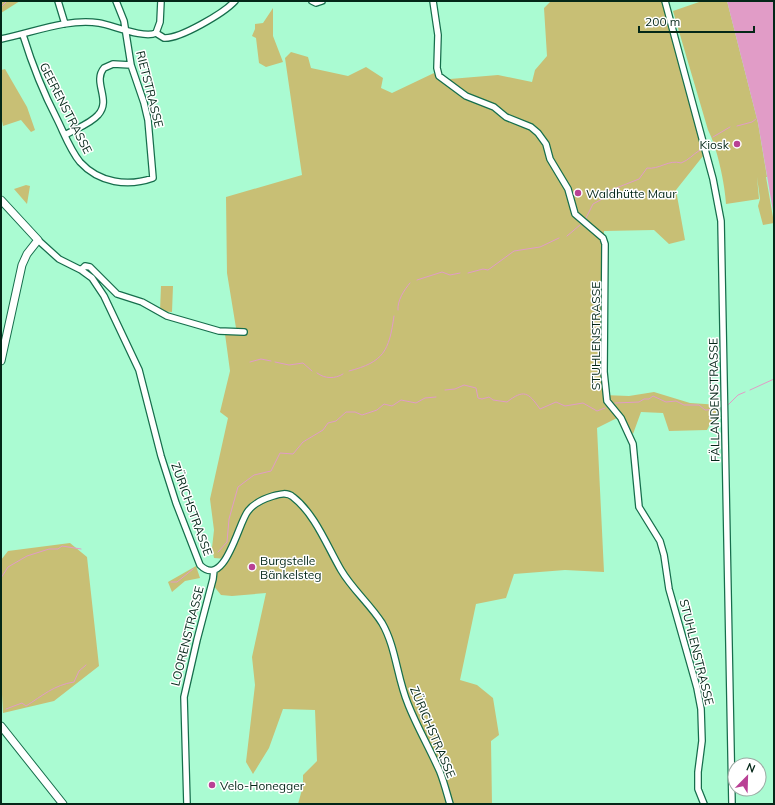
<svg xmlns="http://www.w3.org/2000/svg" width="775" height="805" font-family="Mulish,sans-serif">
	<rect width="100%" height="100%" fill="#aafbd2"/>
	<path fill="#c8bf75" d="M1,1h19l-19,12z
		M551,1h114l38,155 -27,34 9,50 -16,4 -15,-14 -50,1 -1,164 26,1 25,-4 36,11 30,2 -13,25 -38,1 -6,-18 -22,-1 -8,22 -14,-17 -22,11 7,144 -39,-2 -51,4 -8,24 -30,6 -16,76 17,5 16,13 6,37 -8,6 1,63h-194l5,-18v-11l14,-14 -2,-51 -32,-1 -14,39 -16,26 -7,-12 9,-77 -3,-28 14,-64 -34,3 -11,-1 -8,-10 2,-9 11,-17 -12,-1 -2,-10 2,-18 -4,-31 18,-81 -8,-6 10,-41 -5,-37h12l-10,-61 -1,-76 76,-22 -17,-117 6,-6 17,5 3,11 37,8 18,-9 17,11 -2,10 11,5 42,-20 4,7 60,-5 34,7 3,-12 12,-14 -3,-48z
		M702,1h25l31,122 9,54h-1l8,46 -11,2 -5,-19 2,-7 -3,-22 2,22 -33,5c-1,-20 -9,-57 -18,-74l-35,-119z
		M273,8v28l10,26 -17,5 -7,-4 -3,-25 -4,-2 3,-7v-5l8,-1z
		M5,69l22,38 8,23 -4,2 -10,-12 -18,6 -2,-10v-46z
		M26,185l4,1 -3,18 -13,-15z
		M161,286h12l-1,26 -12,-1z
		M70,543l17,14 12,109 -45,35 -51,12 -2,-37v-116l7,-9z
		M196,566l4,12 -15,3 -13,11 -4,-10z"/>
	<path fill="#e19cc7" d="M727,1h47v216l-16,-94z"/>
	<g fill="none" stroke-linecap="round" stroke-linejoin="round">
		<path stroke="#e19cc7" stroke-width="1" d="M1,7l6,-6
			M737,126l15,-4 4,-3
			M713,137l17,-10
			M586,218l7,-14 11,-6 2,-6 33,-13 8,-11c12,2 22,-9 34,-5 8,-3 11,-8 19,-13
			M567,236l13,-11
			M468,273l15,-4 5,1 26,-19 26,-4 19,-9
			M417,280l25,-8 8,3 10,-2
			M398,310c-1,-9 6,-20 12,-27
			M250,362l11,-3 10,2
			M275,362l14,3 14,-2 9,8
			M349,371c35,-9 40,-20 45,-55
			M317,373c8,6 18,6 26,1
			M445,390l10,-1 9,-4 12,3 2,10 4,1 7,-2 4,3 14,2c17,-13 21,-10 33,7l16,-7 9,4 18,-3 14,8 8,-3
			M750,390l24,-11
			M615,403l24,-1 5,-3h5l4,-3 13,6 10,-1 8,4h15l6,5 17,-1
			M728,405l10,-10 7,-3
			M218,552l9,-10 2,-23 9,-32 16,-12 17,-4 9,-18 13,1 10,-12 20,-12 5,-7 8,-2 10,-9h9l7,3 15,-5 7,-6 8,2 9,-6 15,3 9,-5 11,-1
			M1,578l7,-11 19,-11 22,-7h9l4,-3 19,3
			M171,582h6l16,-13
			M6,709l16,-6 4,3c16,-10 28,-21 48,-24l5,-11 7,-6"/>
		<g stroke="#166e4c" stroke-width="8">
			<path id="minor" d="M58,1l7,23
				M312,1l4,2 6,-2
				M433,1l5,34 -1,33 2,8 27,20 28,11 12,10 25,10 7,6 8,11 4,15 18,30 7,25 28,24 2,6 -1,128 3,29 14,17 12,26 6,63 21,34 4,14 5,34 28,99 4,21 1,32 -4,31v17l6,15
				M665,1l48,178 8,42 11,583
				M156,33l8,5c16,1 60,-25 71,-37
				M156,33l4,-11 1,-21
				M23,35c9,29 20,57 34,84 7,14 13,31 23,43 19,21 48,25 73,16l-5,-58 -4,-17 -13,-38 -7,-44 -8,-20
				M1,39c31,-6 66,-21 98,-16 13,2 45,16 57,10
				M65,135c10,-6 25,-11 33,-20 14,-15 -6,-33 6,-47l9,-4 18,1
				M38,240l21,19 22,11 11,8 12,18 35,74 22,86 15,47 24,62c25,25 38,-42 48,-54 6,-8 15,-12 25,-15 7,-2 14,-4 20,1 22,17 34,49 48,73 11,19 29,34 41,53 14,24 15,55 26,81 9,23 22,45 32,68 4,10 7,22 10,32
				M81,270l4,-4 5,1 27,27 25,8 25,14 52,15 25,1
				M187,804l-3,-107 13,-57 16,-61 1,-9"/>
		</g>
		<g stroke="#166e4c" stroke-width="9">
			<path id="major" d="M1,200l37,40 -11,14 -5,11 -21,96
				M1,726l62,78"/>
		</g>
		<use href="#minor" stroke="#fff" stroke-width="5.5"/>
		<use href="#major" stroke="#fff" stroke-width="7"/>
	</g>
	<g fill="#b94195" stroke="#fff" stroke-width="1.5">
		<circle cx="737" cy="144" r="4"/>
		<circle cx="578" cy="193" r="4"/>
		<circle cx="252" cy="567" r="4"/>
		<circle cx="212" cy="785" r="4"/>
	</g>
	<g text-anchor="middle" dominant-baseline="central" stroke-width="3" stroke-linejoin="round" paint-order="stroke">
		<g font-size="12" fill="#042718" stroke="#fff">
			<text transform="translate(150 89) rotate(76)">RIETSTRASSE</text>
			<text transform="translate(66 108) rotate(63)">GEERENSTRASSE</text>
			<text transform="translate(595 336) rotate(-90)">STUHLENSTRASSE</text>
			<text transform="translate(714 400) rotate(-91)">FÄLLANDENSTRASSE</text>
			<text transform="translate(192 509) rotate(70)">ZÜRICHSTRASSE</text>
			<text transform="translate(187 636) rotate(-76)">LOORENSTRASSE</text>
			<text transform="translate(697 652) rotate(76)">STUHLENSTRASSE</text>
			<text transform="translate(433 732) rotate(67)">ZÜRICHSTRASSE</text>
		</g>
		<g font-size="12" fill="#042718" stroke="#fff" text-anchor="start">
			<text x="729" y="144" text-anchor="end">Kiosk</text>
			<text x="586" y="193">Waldhütte Maur</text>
			<text x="260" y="560">Burgstelle<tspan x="260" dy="14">Bänkelsteg</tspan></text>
			<text x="220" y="785">Velo-Honegger</text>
		</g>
	</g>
	<rect width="775" height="805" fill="none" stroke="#042718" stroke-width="4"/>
	<g transform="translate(747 777) rotate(23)"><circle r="19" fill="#ffffff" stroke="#9ba9a3"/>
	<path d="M0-3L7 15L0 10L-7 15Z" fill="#b94195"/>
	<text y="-6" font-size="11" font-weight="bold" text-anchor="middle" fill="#042718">N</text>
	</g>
	<path d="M639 26v6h115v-6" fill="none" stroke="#042718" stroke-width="2"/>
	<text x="645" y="26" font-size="12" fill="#042718" stroke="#ffffff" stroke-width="3" paint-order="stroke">200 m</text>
</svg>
